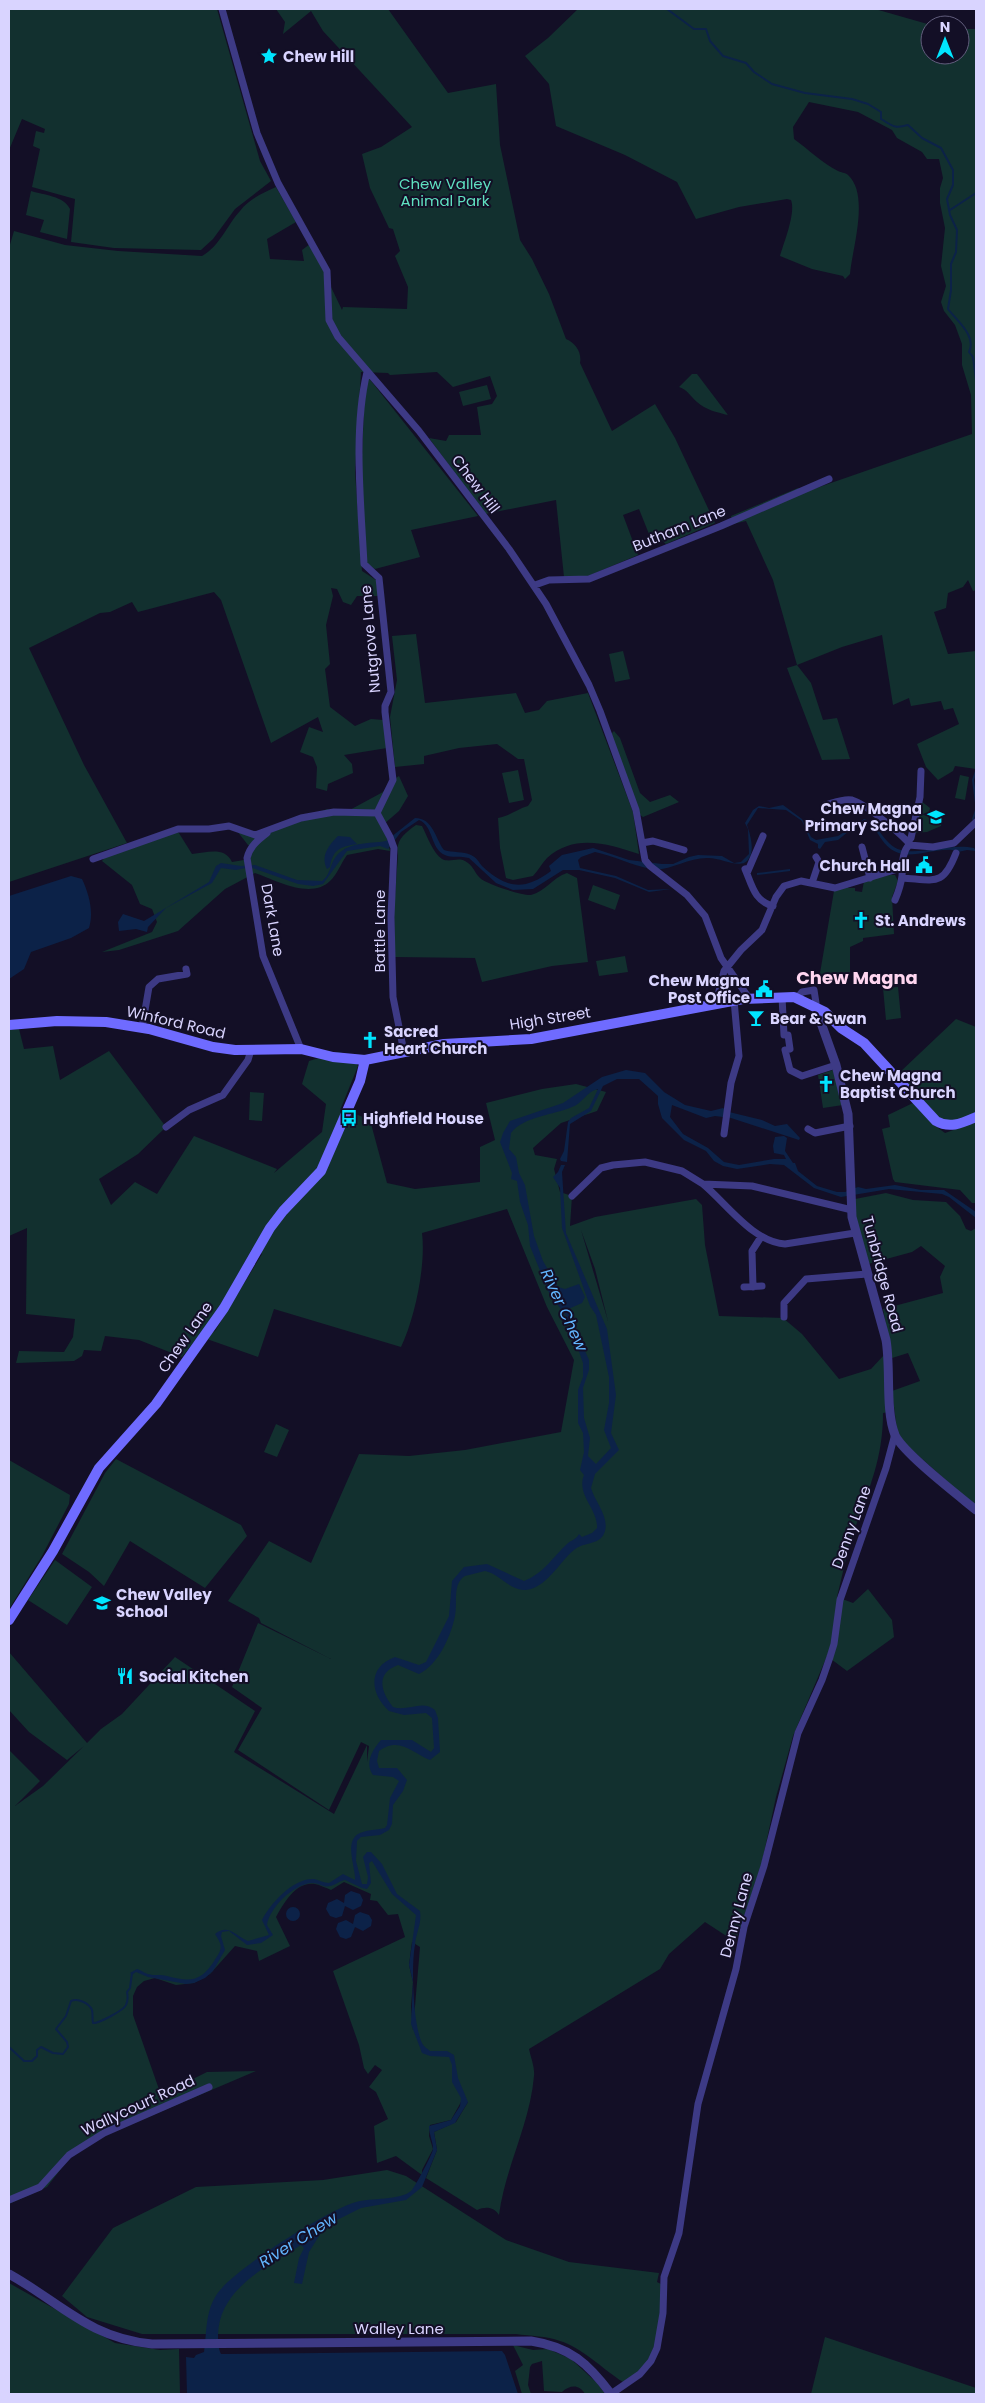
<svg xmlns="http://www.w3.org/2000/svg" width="985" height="2403" font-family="Poppins,sans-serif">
	<rect width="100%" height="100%" fill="#130f26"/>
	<path fill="#12302f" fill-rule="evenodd" d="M9,9h208l43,152 11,20 -36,28 -22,30 -12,11 -87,-2 -43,-6 4,-43 -43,-12 8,-38 -7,-3 3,-15 8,2 1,-4 -23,-10 -13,31z
		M276,9h112l60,84 48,-9 4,61 20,95 12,19 17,35 17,45c10,4 16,14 14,24l32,68 43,-27 20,34 40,85 -49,21 -13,-11 -4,1 -10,-25 -16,6 15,40 -50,21 -24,1 -8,-77 -71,14 -56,-76 17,3 3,-6h32l-4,-28 15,-3 5,-8 -7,-20 -37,11 -16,-15 -47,3 -2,-2 -27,-1 -6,100 7,99 14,9 2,16h-21l-6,9 -8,-3 -6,-13 -6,-1 2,8 -7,29 4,39 -5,5 5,38 25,19 16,-7 12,1 4,28 -43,7 8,9 1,9 -25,11 -1,7 -11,-3 1,-21 -4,-10 -13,-5 9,-25 14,5 -5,-15 -47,26 -50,-143 -7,-8 -76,20 -6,-10 -22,10 -10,1 -71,35 55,117 43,78 -118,39v-634l5,-17 51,14 53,6 84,5c18,-10 25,-31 38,-45 9,-12 23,-18 36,-24l20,35 -29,17 3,20 34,2 -2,-11 8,-6 19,25 2,18 11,23 1,-3 64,2 1,-22 -13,-31 5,-5 -7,-22 -4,-1 -19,-40 -8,-34 19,-7 31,-20 -89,-96 -12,-20 -28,23 2,-12z
		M578,9h297l56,16 -1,30h30v-26h16v561l-3,1 -5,-11 -5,7 -15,6 -2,15 -12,4 14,42 28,-3v118l-21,-3 -2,5 -15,9 -12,-13 -9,-23 42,-20 -6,-16 -9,2 -3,-9 -30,5 -2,-8 -16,7 -11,-70 -40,12 -45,18 14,18 12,37 14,-2 13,41 -28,1 -35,-92 10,-3 -24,-85 -27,-59 -13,3 -2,-8 67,-28 7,4 167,-58 -1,-39 -9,-30v-21l-7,-19 -11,-14 -3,-9 5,-16 -5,-20 4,-38 -5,-25v-15l3,-10 -4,-19h-12l-5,-7 -25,-14 -5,-8 -34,-18 -49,-10 -16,25 1,12c14,10 28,24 44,32 3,2 7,1 10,4 22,20 4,74 2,99l-5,5 -2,-3 -31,-7 -32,-13c4,-14 16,-43 11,-56l-4,-1 -48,8 -43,12 -19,-37 -52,-27 -69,-29 -7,-42 -24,-28 23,-18z
		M31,191c13,4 33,5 39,18l-3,30 -27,-7 4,-12 -18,-5z
		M692,374h5l31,41c-12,-3 -22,-5 -31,-13 -7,-6 -9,-12 -18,-15z
		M368,377l110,139 -67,14 9,27 -45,12 -9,-6 -5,-86 4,-90z
		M487,385l4,14 -28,7 -4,-14z
		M416,634l9,69 91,-10 9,20 14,-3 8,-9 41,-8 45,119 6,42c-31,-10 -64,-21 -92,4 -5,5 -9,13 -14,18l-20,4 -7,-2 -6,-30 -2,-30c12,-2 19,-9 30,-12l4,-6 -8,-41h-6l-21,-15 -38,4 -35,8v8l-29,3 -5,-50 7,-37 -5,-44z
		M623,651l7,28 -15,3 -6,-28z
		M614,731l6,7 20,55 10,9 20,-7 9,7 -36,15 -4,-3 -28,-80z
		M518,770l6,30 -15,3 -7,-30z
		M960,775l9,2 -4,23 -10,-2z
		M399,776l9,20 -9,15 -15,13 6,27 -12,-2 -31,6c-6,8 -10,20 -17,26 -19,19 -55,-1 -75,-8l-30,16 -47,42 -59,19 -17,2 50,-20 5,-10 -5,-13 -12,-5 -8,-19 -30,-24 3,-4 72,-27 15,24c15,-1 32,-8 40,8l12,-2 5,-15h-1l-11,-14 28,3 62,-25 19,3 37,-20 8,-11z
		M921,801l9,7 -2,9 6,5 6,-6 2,2 -1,8 -14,6 -14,1z
		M416,825l6,1c5,10 11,27 20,33 8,4 15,-2 23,2 8,4 9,11 15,17 6,6 43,18 51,17 14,-3 22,-18 36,-22l10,5 11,84 -36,4 -70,16 -7,-24 -80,-1 -1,-47 4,-55c-3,-15 7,-22 18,-30z
		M890,875h5l3,6 -6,16 2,37 -31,4v3l-13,6v26h-21l-6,7 -4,-1 15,-88 14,-6v3h7v3l7,1 2,-11z
		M593,885l27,10 -5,15 -27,-10z
		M625,956l3,16 -29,4 -3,-15z
		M898,987l3,31 -15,2 -3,-32z
		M956,1019l20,8v87l-26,10 -8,-2 -44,-48z
		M19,1029l5,20 29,-3 7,34 49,-29 57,76 -28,27 -39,25 12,26 24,-23 22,12 37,-58 83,33 -3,4 48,-41 4,-28 -24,-20 7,-23 29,-9 13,3 7,11 -17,42 29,12 17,63 28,6 65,-7v-35l15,-7 -9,-37 56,-14 34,-5 30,8 -9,19 -36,12 -28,25 2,7 22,4 -3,10 6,23 12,4 -2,30 25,-9 101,-18 6,6 3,40 14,71 64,2 19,16 37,45 32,-10 13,-14v24l5,33 -6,1c0,49 -16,79 -31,124 -6,19 -10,40 -15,60l16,6 15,-14 24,31 2,17 -47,34 -20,-15 -34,80 -17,61 -14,65 -30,91 -1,-14 -26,-17 -36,32 -9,15 -131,80c2,9 6,19 5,27 -4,48 -29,92 -35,139 -5,-8 -13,-9 -22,-5l-51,-32 11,-28 -3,-18 22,-10 12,-20h-7l-10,18 -21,5 -1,11 4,13 -11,21v5l-26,-19 -19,7 -3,-37 14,-7 -12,-27 -7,-5 13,-17 -7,-5 -7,9 -4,-6 -5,-23 -26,-74 72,-34 -7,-23 -10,1 -11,-14 -7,-1 1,-6 -27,-12 -13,8c-5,-2 -11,-5 -16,-6 -19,-3 -31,19 -39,33l14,29 -31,15 -2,-10 -22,-5 -25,28 -16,9 -18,2 -21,-7 -11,3 -7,6 -4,9v19l28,80 46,-23 49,-1 -150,64 -35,21 -24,31 -38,17v-454l31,31 -25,25 28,-20 41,-40 -17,14 -38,-28 -20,-22v-58l78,91 14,-14 21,-15 53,-57 80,54 -21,41 100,62 33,-69v17l2,-16 -8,-4 -32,68 -91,-60 24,-42 -30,-21 26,-64 73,36 -70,-36 -2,-5 -31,-17 41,-60 42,22 48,-109 50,2 56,-6 96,-18 13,-72 -27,-53 -40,-98 -85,24c4,32 -7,85 -21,114l-127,-38 -16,48 -54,-19 11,-7 47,-77 -10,-5 -38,68 -32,40 -43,-17 -34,-4 -4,15 -17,-1 -2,6 -8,5 -58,2 3,-12 45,1 9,-15 2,-18 -49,-5 1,-86 -18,8v-206zM581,1230l14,39 13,52zM412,1942l8,5 -7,83 -2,-23 2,-25 -4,-17z
		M833,1070l10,35 -20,3 -5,-33z
		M250,1092l14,1 -2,28 -13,-1z
		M913,1103l21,22 11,8 31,-11v81h-4l-12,-13 -65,-8 -2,-3 -11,-50 8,-2 -2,-12z
		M886,1193l27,7 33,2 14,14 6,13 5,2 5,-3v279l-74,-66 -5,-11 -5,-39 28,-10 -12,-28 -16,5 -9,-49 60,-16 -3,-16 5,-11 -24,-20 -9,6 -44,12 -13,-45v-20z
		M276,1424l13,6 -12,27 -13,-5z
		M116,1459l125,66 6,11 -42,52 -75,-47 -26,45 -15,-14 -27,-18 43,-81z
		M9,1460l61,35 -1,9 -27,52 -33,53z
		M55,1560l37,27 -25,38 -39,-25z
		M387,2170l19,6 100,64 63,22 90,11 -2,9 6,3c-3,38 -2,78 -40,97 -19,-12 -42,-35 -63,-41 -14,-5 -29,-5 -44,-7h-374l-55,-17 -25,-21 51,-68 83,-41 127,-7z
		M9,2283l106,60 45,7 19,-1 1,45h-171z
		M825,2337l151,51v6h-165z
		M513,2345l20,5 15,-1 23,10 26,24 8,11h-20c-6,-10 -15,-9 -23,-2l-18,-1 -2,-30 -10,3 -2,3 -2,18 3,9h-9l-7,-23 8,-6z"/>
	<path fill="#0c2248" d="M783,805l19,14 9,18 5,3 22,-4 26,-17c16,5 19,26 37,31 19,5 50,-7 73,-2l2,3 -9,-1 -9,2c-11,-7 -40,5 -55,2 -24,-5 -22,-26 -38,-32l-11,5 -16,13 -13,2 -5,7 -2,-1v-4l-8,-4 -8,-19 -16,-11 -28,-2 -11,17c3,9 9,27 0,36 -8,8 -27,-4 -40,-3 -20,0 -39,14 -56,11 -20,-4 -37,-13 -56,-17l-14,5 -3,3 2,8 36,8 32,14 23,-1 -22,3 -34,-14 -36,-8h-16l-30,19 -20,1 -17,-7 -27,-25c-8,-2 -18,0 -24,-3 -15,-6 -11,-29 -26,-35l-18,12 -13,17 -8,-3 -33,5 -24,33 -10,2 -15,-2 -48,-17 -14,3 -15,-2 -9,15 -46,25 -18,19 -1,5 -11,-3 -17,2 -1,-9 5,-8 21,7 65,-39 7,-16 5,-3 20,3 14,-1 42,15 25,1c8,-5 8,-16 13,-23 11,-17 35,-14 51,-17l29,-23c18,0 20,20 29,32 9,3 19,1 27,5 5,2 8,7 11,11 25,23 42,25 69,5l-2,-5 13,-11 31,-7 36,12 33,4h11l16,-7 9,-2 24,1 12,7 7,-1 8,-8 -1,-25 -3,-6 8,-13 6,-4 10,2z
		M338,836l12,1 7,7c-17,3 -24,5 -27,23l-3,2c-7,-13 2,-24 11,-33z
		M790,869v2l-33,4v-2z
		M71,876l11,3c7,15 12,33 7,49l-18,10 -40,14 -7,17 -15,10v-83z
		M626,1070l19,3 19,19 21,13 26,6 12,-3 6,4 33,8 13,6 12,-2 13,14 -1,2 -68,-22 -16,-2 -9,2 -34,-13 -2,12 13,17 25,14 16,14 15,3 35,-6h12l-2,-4 -10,-2 -1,-7 2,-9 9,-1 3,2 -2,13 8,12h2l3,8 19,15 20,6h8l13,-5 8,2 29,-4 26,5h23l32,22v6l-27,-21 -7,-3 -53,-5 -48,8 -27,-9 -30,-23 -14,-1 -33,5 -14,-3 -9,-5 -8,-10 -22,-11 -22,-22 -4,-14v-8l-19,-17h-22l-14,7 -12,25 -21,13 -3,38 -6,-1 -1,-2 4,-8 4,-29 3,-4 18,-10 9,-19c-11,2 -16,15 -26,18 -18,8 -48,9 -61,26l-2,16 7,8 3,16 6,12 9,51 9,25 15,26 7,2 14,-5 6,13 -3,6 -16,7 6,5 2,11 15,34v10l-6,18 1,30 6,20 -2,18 8,8 15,-16 -7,-18 5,-27v-26l-13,-62 -6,-9 -28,-78 -2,-40 -7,-11 5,-5 3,-7h4l-3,7 4,61 41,96 9,66 -5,38 8,17 -24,24 -4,14c4,14 18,28 14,43 -4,15 -21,10 -31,19 -14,11 -29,41 -51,40 -14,-1 -24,-16 -38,-19l-20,5c-13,8 -7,26 -10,40 -4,20 -17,49 -36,58l-21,-9c-22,8 -18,26 -5,42 14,5 30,-8 42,3l3,8 2,34 -10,8c-18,-7 -30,-24 -51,-9l-2,10 2,7h18l10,12 -4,11 -10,14 -1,19 -3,6 -9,5 -19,2 -4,4 -1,20 6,23h5l1,-7 -5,-20 4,-5h4l11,12 15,30 23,17c2,13 -4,21 -5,34 -4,22 -2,79 7,98 1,3 6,6 8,8h17l7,4 4,23 10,24 -13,21 -21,9 3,18 -15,37 -16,13 -45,8 -28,14 -12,11 -12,19 -7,32 -8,-1 5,-25 5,-10 -3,-3c-34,21 -82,44 -83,90 0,6 0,13 3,19l281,-3 3,4 13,39h-331l-1,-37 8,1 2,-3 8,-3c3,-20 1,-40 13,-58 16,-24 110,-84 139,-92 14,-4 45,-2 55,-11 4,-4 22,-38 22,-42 0,-7 -4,-15 -4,-23l22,-6 9,-14 1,-8 -9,-16v-17l-3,-8 -19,-1 -8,-3 -11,-29 2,-42 -4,-17 7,-50 -24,-21 -20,-33 -3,2 2,20 -4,6 -5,-1 -17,-8c-6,1 -9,5 -15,6 -6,2 -12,-4 -19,-3 -18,2 -41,24 -44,42l6,10 -12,8 -14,2 -18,-14 -7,1 -1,4 4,14 -12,21 -8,7 -11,5 -8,1 -38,-7 -12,-5 -4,3 -2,-2 7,-4c4,1 7,4 11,5 6,2 13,0 19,2 25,7 35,5 49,-18 7,-10 6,-13 -1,-24 13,-11 21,2 33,7l21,-6 -7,-15c8,-16 31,-42 52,-41 5,1 10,4 15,4l14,-9 12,6c1,-12 -11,-37 3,-46 7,-4 18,-4 27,-6l2,-3 3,-27 9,-17 -6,-4 -20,-2c-9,-12 0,-26 8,-35h31l19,12 3,-4 -2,-30 -6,-5 -22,2 -15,-4c-19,-17 -22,-44 6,-54l24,8 7,-3 23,-46 3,-35 12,-14 23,-3 37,17c19,-7 29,-24 43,-37 4,-4 9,-4 12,-10l3,3 10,-4 5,-5c1,-19 -21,-33 -13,-53l-4,-5 4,-18 -1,-19 -5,-10v-33l5,-13v-14l-16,-46 -13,-17h-2l-22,-54 -2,-21 -8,-23 -3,-21 -6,-2 1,-6 -12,-31 3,-9 7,-12 53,-18 39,-26z
		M351,1891l9,3 3,6 -2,6 -8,4 -8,-4 -3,10 -6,2 -6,-2 -4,-7 2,-6 9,-4 7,4 1,-8z
		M286 1914a7 7 0 1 1 14 0a7 7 0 1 1-14 0Z
		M360,1912l9,3 3,5 -1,6 -8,5 -8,-4 -4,10 -5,2 -6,-2 -4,-8 2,-6 8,-3 7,4 2,-9z"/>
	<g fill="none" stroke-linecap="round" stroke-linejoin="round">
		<path stroke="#0c2248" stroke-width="2" d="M667,9l27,20h12l4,12 13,15 23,7 8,9 18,12 33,9 47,6 16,5 13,8v7c12,7 13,10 27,6l14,13 19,10 12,22v15l-6,14 3,16 7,15 -1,22 -5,12v26l-3,19c9,12 29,27 21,43l4,5 3,23
			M950,210l26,-17
			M976,406v7
			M976,771l-3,9 3,23
			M973,819l3,-9
			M9,2047l15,14h8l5,-5v-6l4,-3 12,6 10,1 5,-7 -1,-5 -11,-13 10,-13 5,-15c7,-3 18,2 21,9 1,4 0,9 1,13 5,1 31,-13 33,-18 2,-4 2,-8 1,-13l3,-4 2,-15"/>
		<path stroke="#3d3a85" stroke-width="7" d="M222,9l35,124 21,50 49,88 2,49 9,17 81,94 90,118 37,55 43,81 11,26 36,99 9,50 5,6 37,29 18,21 16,42 28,40
			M367,372c-14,58 -6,132 -3,192l15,14 12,114 -6,14v6l8,68 -16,33
			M535,585l14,-5 40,-1 132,-53 108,-47
			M825,805c8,-2 19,-7 27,-5 14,4 45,31 56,42
			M377,813l13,24 4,11 -3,69 2,80 11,55
			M267,833c-9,7 -17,13 -20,25l16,98 38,93
			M642,843l11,-2 31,9
			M909,845l24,2 21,-4 22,-21
			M862,847l8,31
			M93,859l85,-30h31l20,-3 26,9 46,-17 33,-6 43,1
			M745,869c7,16 9,32 28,37
			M747,873l16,-37
			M902,878c33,2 41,9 54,-25
			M812,883l7,-21 -3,-5
			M895,900c3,-7 6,-16 7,-24 1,-10 -1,-23 7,-31l-1,-3 3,-4 9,-41 1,-26
			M782,997l2,38h4l2,14 -5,1 5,20 12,6 34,-11
			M797,998l5,-6 12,-2 2,13 -1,3
			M716,1003l8,-32 17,-21 21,-20 14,-33 8,-11 17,-5 34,7 66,-20
			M142,1028l7,-41 9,-8 29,-5 -1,-5
			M166,1127l23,-17 34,-15 25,-35 3,-10
			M808,1129l7,4 35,-7
			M724,1134l7,-51 8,-27 -5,-56
			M703,1184c24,20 50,58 82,60l70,-11
			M572,1196l29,-28 12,-3 32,-3 37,9 21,13 49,2 100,24
			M744,1287l18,-1
			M753,1287l-1,-36 9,-14
			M784,1317v-14l22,-24 61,-5
			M9,2200l31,-13 29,-32 35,-22 105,-46
			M611,2394l29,-20 11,-13 6,-13 6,-35 1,-36 15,-44 19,-129 38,-135 8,-42 20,-61 34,-133 24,-53 8,-23 4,-13 6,-44 46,-132 9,-34"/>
		<path stroke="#3d3a85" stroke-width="9" d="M815,1006l21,59 12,49 4,103 34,123c5,28 -1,70 9,95 8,18 64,61 81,75
			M9,2274c52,29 80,64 143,70l379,-3c39,6 57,22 80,53"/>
		<path stroke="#6f6bff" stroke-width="10" d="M9,1025l48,-4 49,1 43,7 64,18 22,3 66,-1 32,8 32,3 79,-16 87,-5 212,-40 51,-2 31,15 16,16 23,15 72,78c14,8 26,2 40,-4
			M9,1620l44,-69 46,-83 57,-64 68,-96 46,-80 13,-17 38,-40 39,-90 5,-21"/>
	</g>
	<defs>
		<g id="sight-bare" transform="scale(1.35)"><path d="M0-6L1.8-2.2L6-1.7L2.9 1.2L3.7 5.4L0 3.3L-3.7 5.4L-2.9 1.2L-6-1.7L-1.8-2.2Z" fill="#00e5ff" stroke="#130f26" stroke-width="2.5" paint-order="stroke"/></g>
		<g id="school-bare" transform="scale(1.35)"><path d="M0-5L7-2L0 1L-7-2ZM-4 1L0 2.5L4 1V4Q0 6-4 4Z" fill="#00e5ff" stroke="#130f26" stroke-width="2.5" paint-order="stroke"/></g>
		<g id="civic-bare" transform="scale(1.35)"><path d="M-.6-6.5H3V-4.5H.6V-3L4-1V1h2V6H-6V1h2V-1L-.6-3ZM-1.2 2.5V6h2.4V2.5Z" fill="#00e5ff" stroke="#130f26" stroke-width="2.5" paint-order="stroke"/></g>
		<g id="church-bare" transform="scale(1.35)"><path d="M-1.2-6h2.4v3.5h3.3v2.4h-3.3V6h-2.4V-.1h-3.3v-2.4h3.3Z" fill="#00e5ff" stroke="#130f26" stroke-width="2.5" paint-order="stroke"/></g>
		<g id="bar-bare" transform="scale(1.35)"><path d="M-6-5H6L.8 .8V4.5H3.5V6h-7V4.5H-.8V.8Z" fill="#00e5ff" stroke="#130f26" stroke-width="2.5" paint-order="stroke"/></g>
		<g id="bus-bare" transform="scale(1.35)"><path d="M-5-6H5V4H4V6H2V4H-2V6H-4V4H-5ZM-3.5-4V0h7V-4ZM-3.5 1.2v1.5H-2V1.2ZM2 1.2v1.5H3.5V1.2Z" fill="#00e5ff" stroke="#130f26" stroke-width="2.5" paint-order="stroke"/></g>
		<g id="restaurant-bare" transform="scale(1.35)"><path d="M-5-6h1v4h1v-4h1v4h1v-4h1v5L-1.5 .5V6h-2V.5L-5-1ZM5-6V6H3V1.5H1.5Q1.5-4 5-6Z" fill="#00e5ff" stroke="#130f26" stroke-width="2.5" paint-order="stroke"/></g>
	</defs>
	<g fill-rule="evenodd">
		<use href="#sight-bare" x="269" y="56"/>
		<use href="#school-bare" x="936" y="817"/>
		<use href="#civic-bare" x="924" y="865"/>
		<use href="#church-bare" x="861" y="920"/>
		<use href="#civic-bare" x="764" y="989"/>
		<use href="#bar-bare" x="756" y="1018"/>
		<use href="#church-bare" x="370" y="1040"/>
		<use href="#church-bare" x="826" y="1084"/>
		<use href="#bus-bare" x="349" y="1118"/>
		<use href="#school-bare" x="102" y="1603"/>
		<use href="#restaurant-bare" x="125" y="1676"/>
	</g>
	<g text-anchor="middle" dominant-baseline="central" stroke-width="4" stroke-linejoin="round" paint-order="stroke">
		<g font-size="15" font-weight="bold" fill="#d9d4ff" stroke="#130f26" text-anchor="start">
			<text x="283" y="56">Chew Hill</text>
			<text x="922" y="808" text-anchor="end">Chew Magna<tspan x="922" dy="17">Primary School</tspan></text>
			<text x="910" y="865" text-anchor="end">Church Hall</text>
			<text x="875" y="920">St. Andrews</text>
			<text x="750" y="980" text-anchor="end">Chew Magna<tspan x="750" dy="17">Post Office</tspan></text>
			<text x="770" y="1018">Bear &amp; Swan</text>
			<text x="384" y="1031">Sacred<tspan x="384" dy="17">Heart Church</tspan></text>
			<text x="840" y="1075">Chew Magna<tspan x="840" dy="17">Baptist Church</tspan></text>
			<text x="363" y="1118">Highfield House</text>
			<text x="116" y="1594">Chew Valley<tspan x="116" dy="17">School</tspan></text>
			<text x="139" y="1676">Social Kitchen</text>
		</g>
		<g font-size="15" fill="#5fe0c0" stroke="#130f26">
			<text x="445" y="183">Chew Valley<tspan x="445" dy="17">Animal Park</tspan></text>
		</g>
		<g font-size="15" fill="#d9d4ff" stroke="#130f26">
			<text transform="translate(476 484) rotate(53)">Chew Hill</text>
			<text transform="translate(679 528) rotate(-22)">Butham Lane</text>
			<text transform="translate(370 639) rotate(-95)">Nutgrove Lane</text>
			<text transform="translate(273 920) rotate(80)">Dark Lane</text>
			<text transform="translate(379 931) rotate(-90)">Battle Lane</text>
			<text transform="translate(550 1018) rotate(-9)">High Street</text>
			<text transform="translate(176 1022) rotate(13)">Winford Road</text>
			<text transform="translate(883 1274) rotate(75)">Tunbridge Road</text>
			<text transform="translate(185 1337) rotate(-55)">Chew Lane</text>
			<text transform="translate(851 1527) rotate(-70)">Denny Lane</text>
			<text transform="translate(736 1915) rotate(-75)">Denny Lane</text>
			<text transform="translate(138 2105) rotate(-25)">Wallycourt Road</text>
			<text x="399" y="2328">Walley Lane</text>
		</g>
		<g font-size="16" font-style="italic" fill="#62b6ff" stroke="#130f26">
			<text transform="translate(564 1310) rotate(65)">River Chew</text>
			<text transform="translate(298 2240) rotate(-32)">River Chew</text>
		</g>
		<g font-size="18" font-weight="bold" fill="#ffd6f0" stroke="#130f26">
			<text x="857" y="977">Chew Magna</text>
		</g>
	</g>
	<rect width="985" height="2403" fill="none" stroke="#d9d4ff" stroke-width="20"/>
	<g transform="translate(945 40)"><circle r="24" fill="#130f26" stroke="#625e7d"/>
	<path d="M0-4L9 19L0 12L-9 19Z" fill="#00e5ff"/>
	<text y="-8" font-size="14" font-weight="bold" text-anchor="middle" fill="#d9d4ff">N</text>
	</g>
</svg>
